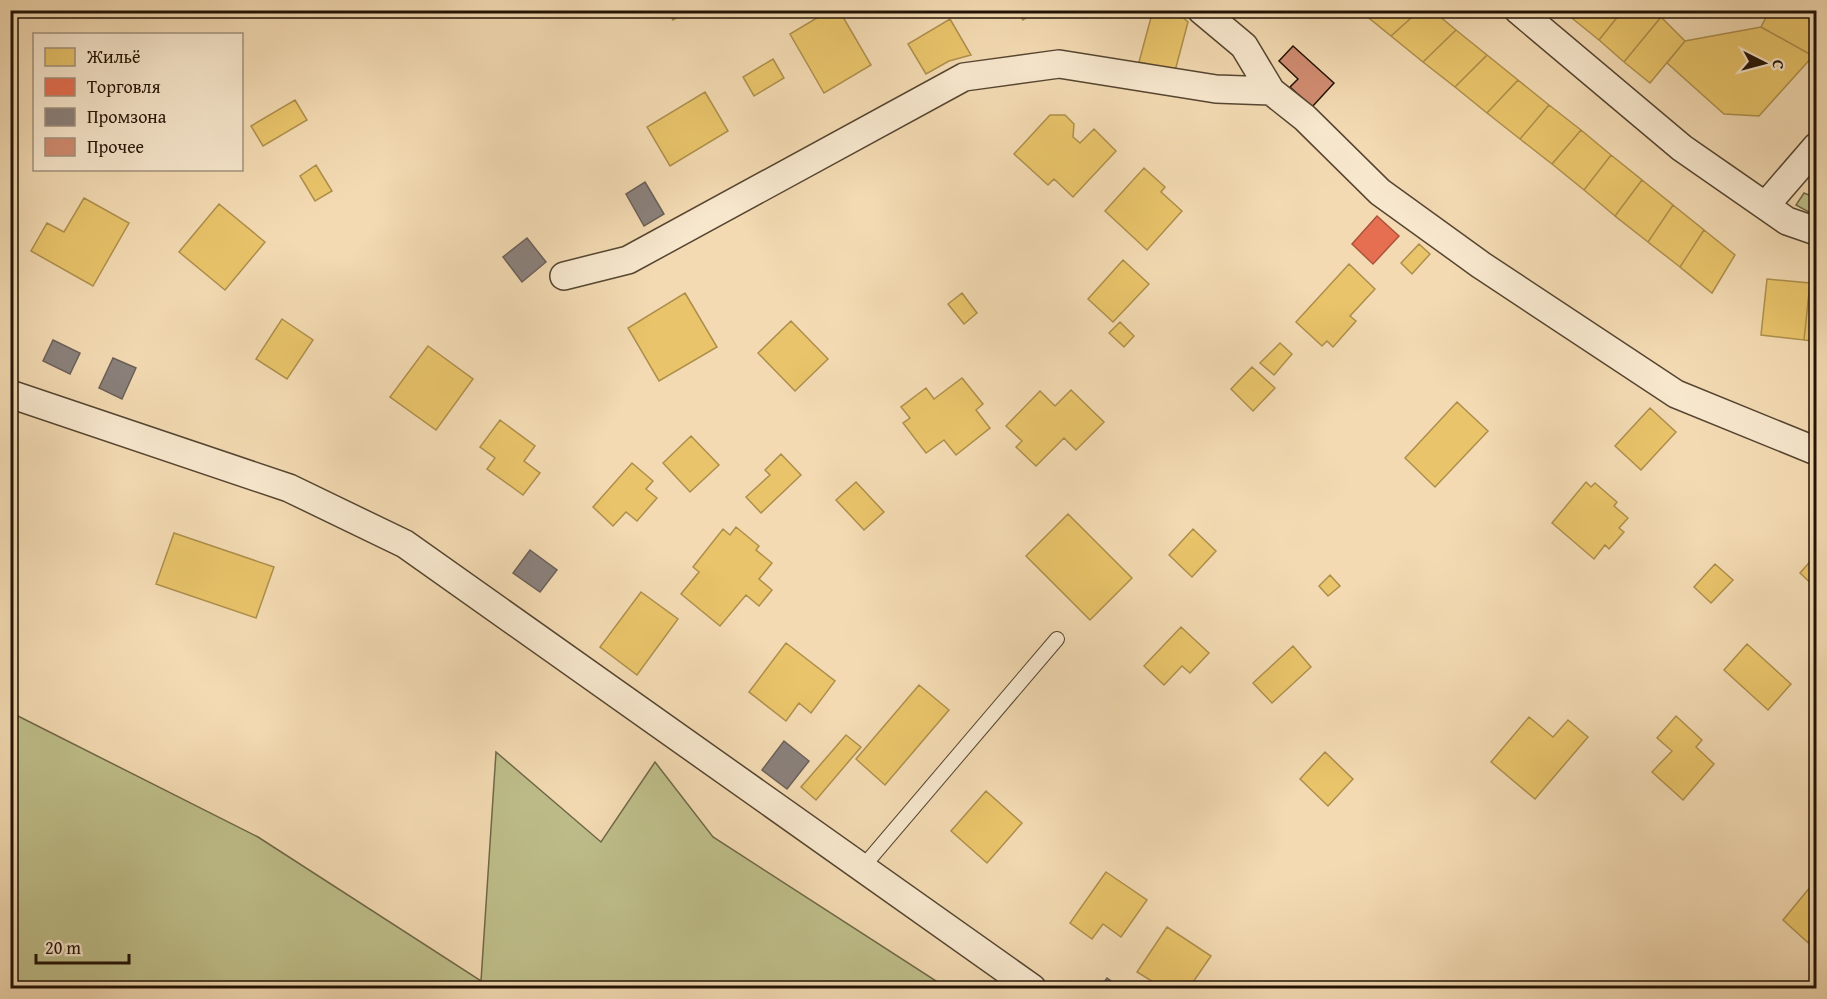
<svg xmlns="http://www.w3.org/2000/svg" width="1827" height="999" font-family="'Gentium Book Plus',serif">
	<rect width="100%" height="100%" fill="#f3dab2"/>
	<filter id="stains"><feTurbulence type="fractalNoise" baseFrequency=".00333" numOctaves="4"/><feColorMatrix values="0 0 0 0 .2 0 0 0 0 .09 0 0 0 0 .02 0 0 0 .5 -.17"/></filter>
	<radialGradient id="worn" r=".72"><stop offset=".6" stop-color="#630" stop-opacity="0"/><stop offset="1" stop-color="#630" stop-opacity=".3"/></radialGradient>
	<path fill="#bebe8a" stroke="#706848" stroke-width="1.5" d="M1804,193l12,5v18l-20,-11z
		M10,712l248,125 223,144 15,-229 105,90 54,-80 58,75 234,151h-936z"/>
	<path fill="#e9c46a" stroke="#ad8f4c" stroke-width="1.5" d="M667,10h22l-16,10z
		M830,10h9l32,55 -47,28 -34,-59z
		M1016,10h21l-14,10z
		M1153,10h22l13,12 -13,49 -36,-9z
		M1359,10h61l-29,26z
		M1420,10h12l24,20 -33,32 -32,-26z
		M1563,10h17l-7,9z
		M1580,10h43l-24,30 -26,-21z
		M1623,10h29l9,7 -37,45 -25,-22z
		M1770,10h46v39l-3,7 -52,-29z
		M1661,17l24,24 -35,42 -26,-21z
		M950,19l21,36 -22,6 -23,13 -18,-30z
		M1761,27l52,29 -54,60 -35,-2 -57,-51 18,-22z
		M1456,30l31,25 -32,32 -32,-25z
		M1487,55l31,25 -31,33 -32,-26z
		M773,59l11,19 -30,18 -11,-19z
		M1518,80l31,25 -29,34 -33,-26z
		M705,92l23,39 -58,35 -23,-39z
		M295,100l12,20 -44,26 -12,-20z
		M1549,105l32,25 -29,34 -32,-25z
		M1050,115h15l9,9 -1,13 7,6 14,-14 22,22 -43,46 -19,-18 -6,6 -34,-31z
		M1581,130l30,25 -27,35 -32,-26z
		M1611,155l31,25 -27,36 -31,-26z
		M316,165l16,26 -17,10 -15,-25z
		M1144,168l21,19 -4,5 21,19 -35,39 -42,-39z
		M1642,180l31,25 -25,37 -33,-26z
		M84,198l45,25 -36,63 -62,-35 16,-28 17,9z
		M219,204l46,38 -40,48 -46,-38z
		M1673,205l31,25 -24,37 -32,-25z
		M1704,230l31,25 -23,38 -32,-26z
		M1419,244l11,10 -18,20 -11,-11z
		M1123,260l26,24 -36,38 -25,-23z
		M1349,264l26,25 -25,27 6,5 -23,26 -6,-6 -5,5 -26,-24z
		M1767,279l43,4 -6,57 -43,-5z
		M1810,283l6,1v57l-12,-1z
		M685,293l32,54 -58,34 -31,-53z
		M962,293l15,20 -13,11 -16,-20z
		M282,319l31,21 -26,39 -31,-20z
		M791,321l37,38 -33,32 -37,-38z
		M1120,322l14,14 -10,11 -15,-14z
		M1280,343l12,11 -18,21 -14,-12z
		M428,346l45,33 -37,51 -46,-33z
		M1252,367l23,21 -22,23 -22,-22z
		M962,378l21,26 -7,6 14,18 -34,27 -12,-15 -18,13 -23,-30 7,-5 -9,-11 25,-19 8,11z
		M1071,390l33,32 -28,28 -12,-12 -28,28 -20,-19 6,-6 -16,-15 34,-35 15,15z
		M1457,402l31,29 -53,56 -30,-29z
		M1650,408l26,24 -35,38 -26,-24z
		M500,420l35,26 -11,15 16,12 -17,22 -36,-26 8,-11 -15,-11z
		M691,436l28,29 -29,27 -27,-29z
		M781,454l20,21 -40,38 -15,-16 24,-22 -5,-5z
		M632,463l21,18 -7,8 11,9 -20,23 -11,-9 -13,14 -20,-19z
		M856,482l28,30 -20,18 -28,-30z
		M1586,482l5,5 4,-4 22,19 -3,4 14,12 -9,10 5,4 -15,17 -4,-4 -11,14 -42,-36z
		M1068,514l64,64 -42,42 -64,-64z
		M736,527l23,19 -3,4 16,13 -13,16 13,11 -13,16 -13,-11 -26,31 -39,-32 18,-22 -6,-5 30,-38 7,6z
		M1193,529l23,22 -24,26 -23,-22z
		M174,533l100,34 -18,51 -100,-34z
		M1816,555v33l-16,-15z
		M1715,564l18,16 -22,23 -17,-16z
		M1330,575l10,11 -12,10 -9,-10z
		M641,592l37,27 -41,56 -37,-28z
		M1181,627l28,26 -19,20 -8,-7 -18,19 -20,-19z
		M786,643l49,38 -24,32 -12,-10 -13,18 -37,-29z
		M1747,644l44,40 -23,26 -44,-40z
		M1293,646l18,21 -39,36 -19,-20z
		M919,685l30,25 -64,75 -29,-26z
		M1676,716l26,24 -6,7 18,17 -31,36 -31,-28 20,-21 -15,-13z
		M1529,717l24,20 15,-17 20,17 -53,62 -44,-37z
		M846,735l15,12 -45,53 -15,-13z
		M1325,752l28,27 -25,27 -28,-27z
		M986,791l36,32 -35,40 -36,-32z
		M1106,872l41,28 -26,37 -18,-13 -11,15 -22,-16z
		M1816,880v65l-2,3 -31,-28z
		M1167,927l44,29 -22,32h-26l-26,-16z"/>
	<path fill="#e76f51" stroke="#ac533a" stroke-width="1.5" d="M1377,216l22,20 -26,28 -21,-20z"/>
	<path fill="#8a817c" stroke="#6b6058" stroke-width="1.5" d="M645,182l19,32 -20,12 -18,-32z
		M527,238l19,24 -24,20 -19,-25z
		M53,340l27,13 -10,21 -27,-13z
		M113,358l23,10 -14,31 -23,-11z
		M530,550l27,20 -17,22 -27,-19z
		M784,741l25,20 -22,28 -25,-19z
		M1107,978l14,10h-21z"/>
	<path fill="#d18c71" stroke="#221305" stroke-width="1.5" d="M1293,46l41,37 -22,24 -22,-20 8,-8 -19,-18z"/>
	<g fill="none" stroke-linecap="round" stroke-linejoin="round">
		<g stroke="#564530" stroke-width="16">
			<path id="service" d="M862,868l195,-229"/>
		</g>
		<g stroke="#564530" stroke-width="30">
			<path id="minor" d="M1201,10l43,36 27,45 34,27 75,74 101,73 195,129 140,57
				M1518,10l164,138 105,73 29,10
				M1766,205l50,-58
				M564,276l64,-16 336,-183 95,-13 157,25 55,2
				M10,394l279,94 116,56 627,444"/>
		</g>
		<use href="#service" stroke="#f7e7cd" stroke-width="14"/>
		<use href="#minor" stroke="#f7e7cd" stroke-width="27"/>
	</g>
	<rect width="1827" height="999" fill="none" stroke="#f3dab2" stroke-width="36"/>
	<rect x="12" y="12" width="1803" height="975" fill="none" stroke="#221305" stroke-width="3"/>
	<rect x="18" y="18" width="1791" height="963" fill="none" stroke="#221305" stroke-width="1.5"/>
	<rect x="33" y="33" width="210" height="138" fill="#f7e7cd" stroke="#a2927d" stroke-width="1.5"/>
	<rect x="45" y="48" width="30" height="18" fill="#e9c46a" stroke="#a2927d" stroke-width="1.5"/>
	<text x="87" y="63" font-size="18" fill="#221305">Жильё</text>
	<rect x="45" y="78" width="30" height="18" fill="#e76f51" stroke="#a2927d" stroke-width="1.5"/>
	<text x="87" y="93" font-size="18" fill="#221305">Торговля</text>
	<rect x="45" y="108" width="30" height="18" fill="#8a817c" stroke="#a2927d" stroke-width="1.5"/>
	<text x="87" y="123" font-size="18" fill="#221305">Промзона</text>
	<rect x="45" y="138" width="30" height="18" fill="#d18c71" stroke="#a2927d" stroke-width="1.5"/>
	<text x="87" y="153" font-size="18" fill="#221305">Прочее</text>
	<g transform="translate(1764 63) rotate(96)" stroke="#f7e7cd" stroke-width="4.5" paint-order="stroke">
	<path d="M0-4.5L10 22L0 15L-10 22Z" fill="#221305"/>
	<text y="-9" font-size="16" font-weight="bold" text-anchor="middle" fill="#221305">С</text>
	</g>
	<path d="M36 954v9h93v-9" fill="none" stroke="#221305" stroke-width="3"/>
	<text x="45" y="954" font-size="18" fill="#221305" stroke="#f7e7cd" stroke-width="4.5" paint-order="stroke">20 m</text>
	<rect width="100%" height="100%" filter="url(#stains)"/>
	<rect width="100%" height="100%" fill="url(#worn)"/>
</svg>
